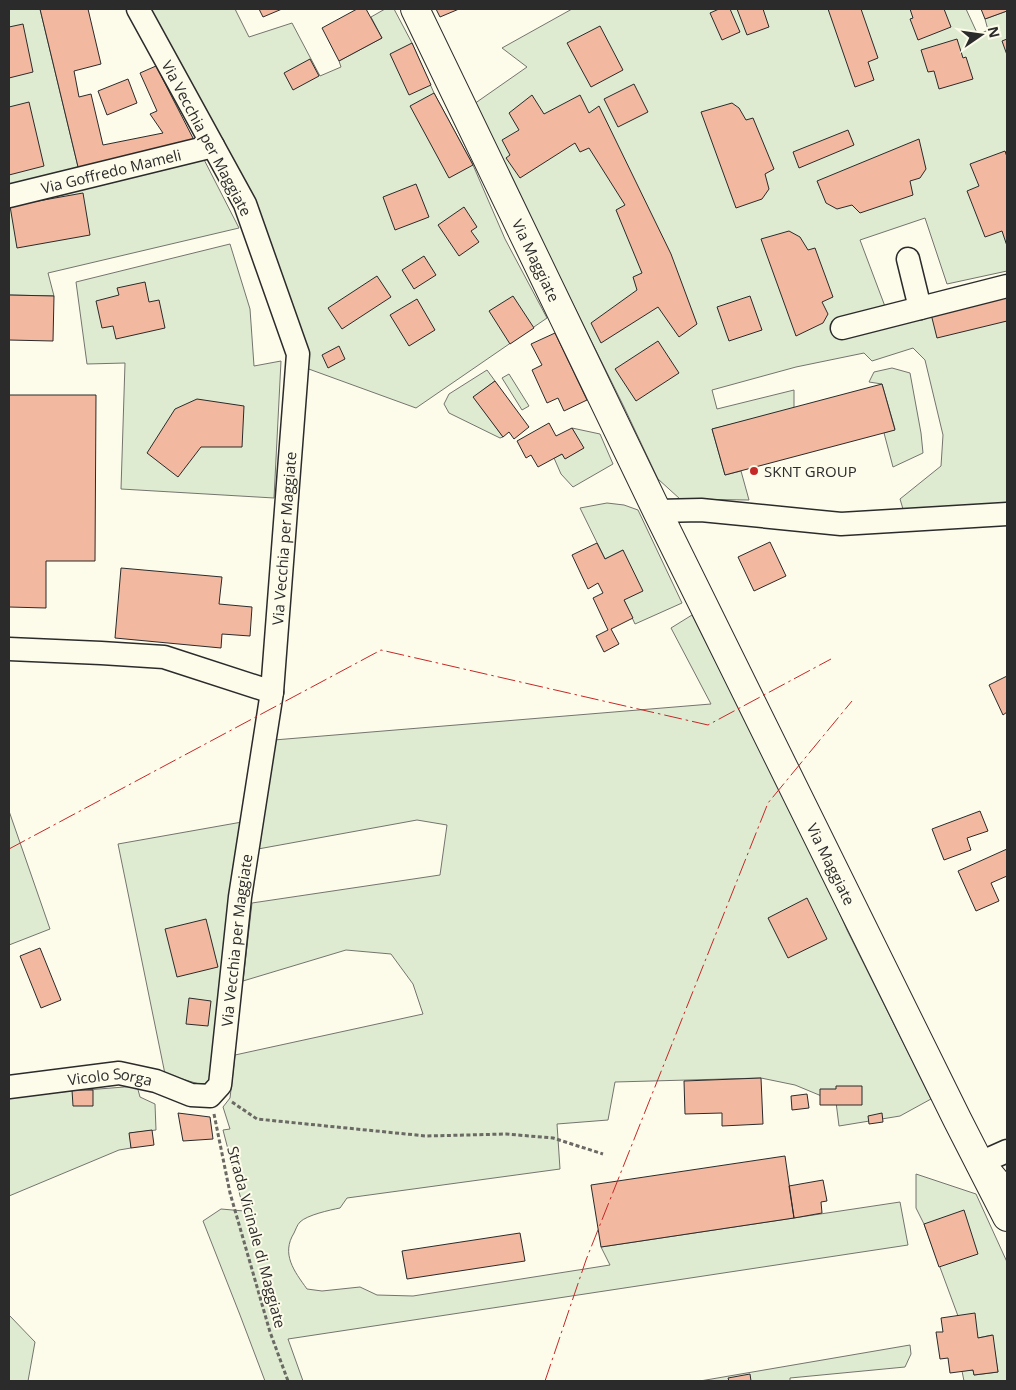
<svg xmlns="http://www.w3.org/2000/svg" width="1016" height="1390" font-family="'Open Sans',sans-serif">
	<rect width="100%" height="100%" fill="#fdfbea"/>
	<path fill="#deebd1" stroke="#74746e" d="M9,9h31l39,162 116,-29 44,86 -191,45 6,23 -45,-1z
		M149,9h86l14,28 43,-14 28,53 21,-9 -2,-6 43,-23 -11,-21 14,-8h9l18,34 22,50 39,72 32,74 42,79 -131,90 -110,-40z
		M572,9h394l12,26 10,-5 -3,-11 22,-8v260l-60,13 -22,-66 -65,22 32,85 115,-31v209l-104,6 -3,-10 41,-33 2,-31 -18,-75 -12,-12 -41,13 -8,-8 -68,14 -84,23 5,19 77,-19v19l-82,20 13,46 16,-4 8,29 -69,-1 -22,-20 -34,-72 -150,-303 53,-37 -25,-19z
		M230,244l20,65 4,57 27,-5 -7,137 -153,-9 4,-126 -38,1 -11,-82z
		M892,368l18,5 11,60 2,20 -30,14 -9,-34 11,-4 -13,-45 -13,-2 5,-10z
		M487,370l8,11 -21,16 29,40 -3,1 -51,-25 -5,-9 5,-10z
		M509,374l20,32 -7,4 -20,-32z
		M572,428l28,6 13,30 -40,23 -12,-13 -7,-16 8,-4 4,4 17,-10z
		M607,503l17,2 14,5 44,93 -47,21 -11,-24 -1,-50 -18,9 -25,-51z
		M692,615l126,250 29,65 84,169 -31,17 -61,10 -3,-24 -41,-17 -34,-7 -146,4 -7,38 -51,4 3,45 -213,29 -7,10c-10,2 -33,7 -40,14 -3,3 -4,7 -6,11 -13,21 0,38 13,56l15,2 38,-4 17,8 36,1 197,-31 -9,-18 299,-45 8,43 -620,94 15,42h-38l-25,-66 -37,-94 18,-12 23,2 -21,-81 7,-1 -7,-22 7,-9 5,-43 188,-41 -10,-30 -22,-30 -45,-4 -103,31 9,-78 188,-28 7,-50 -30,-5 -159,29 16,-109 437,-36 -40,-76z
		M9,811l41,118 -41,16z
		M242,822l-32,261 -11,1 -34,-10 -47,-230z
		M137,1086l3,11 15,7 1,26 -26,3 1,15 -12,2 -110,46v-100z
		M916,1174l60,20 31,68v119h-43l-2,-10 11,-1 1,5 24,-3 -6,-37 -14,3 -20,-22 -34,-92 -8,-16z
		M9,1315l26,27 -7,39h-19z
		M910,1345l1,9 -6,13 -115,11v3h-90z"/>
	<path fill="#f2b8a0" stroke="#2b2b2b" d="M40,9h48l13,55 -27,7 5,26 12,-3 12,51 60,-12 -13,-19 7,-3 -17,-38 16,-7 39,76 -116,29z
		M259,9h23l-19,8z
		M357,9h9l16,29 -43,23 -17,-33z
		M436,9h23l-19,8z
		M719,9h11l10,23 -18,8 -12,-27z
		M737,9h26l6,18 -22,8z
		M828,9h33l17,49 -10,4 6,18 -19,7z
		M910,9h34l7,18 -33,13 -8,-21 3,-1z
		M981,9h26v2l-22,8z
		M23,24l10,48 -24,6v-51z
		M600,26l23,44 -32,17 -24,-44z
		M957,39l6,19 3,-1 7,22 -34,10 -5,-18 -6,1 -7,-22z
		M1007,39v16l-5,-14z
		M412,43l19,42 -22,10 -19,-41z
		M310,59l9,17 -26,14 -9,-17z
		M128,79l9,24 -30,12 -9,-24z
		M634,84l14,28 -30,15 -14,-28z
		M434,93l39,72 -24,13 -39,-72z
		M532,95l12,19 36,-19 9,18 10,-7 72,148 26,70 -18,13 -21,-30 -57,36 -10,-20 46,-33 -4,-13 9,-4 -26,-63 9,-5 -36,-57 -9,4 -5,-9 -55,35 -14,-20 4,-3 -8,-15 17,-10 -10,-17z
		M29,102l15,64 -35,9v-68z
		M732,103l7,5 7,12 7,-2 21,51 -9,5 4,15 -7,10 -26,9 -35,-96z
		M848,130l6,15 -55,23 -6,-16z
		M919,139l7,30 -6,9 -10,3 3,14 -53,18 -8,-8 -15,4 -11,-6 -9,-22z
		M1005,151l2,6v89l-5,-15 -17,6 -18,-46 12,-5 -9,-22z
		M416,184l13,33 -34,13 -12,-33z
		M83,193l7,42 -73,13 -7,-42z
		M464,207l13,20 -6,4 8,11 -20,14 -21,-31z
		M789,231l11,6 8,13 7,-2 18,49 -11,5 6,12 -5,9 -27,13 -35,-97z
		M424,256l12,19 -22,14 -12,-19z
		M377,276l14,21 -49,32 -14,-21z
		M145,282l4,20 10,-2 6,28 -49,11 -3,-13 -11,2 -6,-27 23,-6 -2,-7z
		M1007,294v27l-70,17 -6,-24z
		M9,295l45,1 -1,45 -44,-1z
		M513,296l21,32 -24,16 -21,-33z
		M750,296l12,34 -33,11 -12,-34z
		M417,299l18,31 -26,16 -19,-31z
		M555,333l32,67 -23,11 -6,-13 -11,5 -15,-33 10,-5 -11,-21z
		M658,341l21,32 -43,28 -21,-32z
		M339,346l6,13 -17,9 -6,-13z
		M495,381l34,46 -15,12 -5,-7 -6,5 -30,-40z
		M882,384l13,46 -170,45 -13,-46z
		M9,395h87l-1,166h-49v47l-37,-1z
		M197,399l47,7 -2,41h-41l-23,30 -31,-24 28,-44z
		M549,423l7,13 16,-8 12,20 -19,11 -3,-5 -24,13 -7,-12 -5,3 -9,-17z
		M770,542l16,34 -32,15 -16,-34z
		M597,543l8,16 18,-9 20,41 -19,9 9,18 -22,11 8,15 -15,8 -8,-16 12,-6 -15,-32 10,-5 -5,-10 -10,6 -16,-34z
		M121,568l101,9 -3,27 33,3 -2,29 -28,-2 -1,14 -106,-10z
		M1007,676v36l-4,3 -14,-30z
		M980,811l8,20 -21,7 4,12 -27,10 -12,-31z
		M1007,849v27l-16,7 8,18 -23,10 -18,-40z
		M807,898l20,41 -39,19 -20,-40z
		M206,919l12,48 -41,10 -12,-48z
		M40,948l21,52 -20,8 -21,-52z
		M189,998l22,3 -3,25 -22,-2z
		M761,1078l2,46 -41,2v-13l-37,1 -1,-33z
		M836,1086h26v19h-42v-16h16z
		M72,1090h21v16h-20z
		M807,1094l2,14 -17,2 -1,-14z
		M178,1113l32,4 3,22 -30,2z
		M882,1113l1,9 -14,2 -1,-8z
		M152,1130l2,15 -23,3 -2,-15z
		M785,1156l9,62 -193,29 -10,-62z
		M823,1180l4,21 -6,1 1,11 -28,5 -5,-32z
		M964,1210l14,44 -39,13 -15,-43z
		M520,1233l5,28 -118,18 -5,-28z
		M975,1313l3,25 15,-3 5,37 -24,3 -1,-5 -23,3 -2,-15 -8,1 -4,-27h7l-2,-14z
		M750,1374l1,7h-22l-1,-3z"/>
	<g fill="none" stroke-linecap="round" stroke-linejoin="round">
		<g stroke="#2b2b2b" stroke-width="25">
			<g id="minor">
				<path id="s1" d="M9,196l204,-50"/>
				<path d="M908,259l12,49"/>
				<path d="M842,328l165,-42"/>
				<path d="M657,511l44,-1 140,14 166,-10"/>
				<path d="M9,649l92,4 63,4 108,35"/>
				<path id="s2" d="M9,1087l110,-14 37,8 35,14 19,1 10,-11 20,-188 32,-205 26,-338 -53,-150 -107,-195"/>
				<path d="M980,1163l27,-12"/>
			</g>
		</g>
		<g stroke="#2b2b2b" stroke-width="30">
			<g id="major">
				<path id="s3" d="M415,9l242,502 300,608 50,98"/>
			</g>
		</g>
		<g stroke="#2b2b2b" stroke-width="30">
			<path id="highway" d="M980,1163l27,32"/>
		</g>
		<path stroke="#6a6964" stroke-width="3" stroke-dasharray="4 2.5" stroke-linecap="butt" d="M232,1102l25,17 169,17 80,-2 47,4 50,16
			M214,1114l16,79 40,139 18,49"/>
		<use href="#minor" stroke="#fdfbea" stroke-width="22"/>
		<use href="#major" stroke="#fdfbea" stroke-width="28"/>
		<use href="#highway" stroke="#fdfbea" stroke-width="28"/>
		<path stroke="#c62828" stroke-width="1" stroke-dasharray="18 4 2.5 4" stroke-linecap="butt" d="M9,849l372,-199 327,75 123,-66
			M545,1381l41,-121 182,-457 84,-102"/>
	</g>
	<circle fill="#c62828" stroke="#fdfbea" stroke-width="2" cx="754" cy="471" r="5"/>
	<g text-anchor="middle" dominant-baseline="central" stroke-width="4" stroke-linejoin="round" paint-order="stroke">
		<g font-size="15" fill="#2b2b2b" stroke="#fdfbea">
			<text transform="translate(207 138) rotate(62)">Via Vecchia per Maggiate</text>
			<text stroke="none"><textPath href="#s1" startOffset="105">Via Goffredo Mameli</textPath></text>
			<text stroke="none"><textPath href="#s3" startOffset="279">Via Maggiate</textPath></text>
			<text stroke="none"><textPath href="#s2" startOffset="771">Via Vecchia per Maggiate</textPath></text>
			<text stroke="none"><textPath href="#s3" startOffset="951">Via Maggiate</textPath></text>
			<text stroke="none"><textPath href="#s2" startOffset="366">Via Vecchia per Maggiate</textPath></text>
			<text stroke="none"><textPath href="#s2" startOffset="102">Vicolo Sorga</textPath></text>
			<text transform="translate(257 1237) rotate(75)">Strada Vicinale di Maggiate</text>
		</g>
		<g font-size="15" fill="#2b2b2b" stroke="#fdfbea" text-anchor="start">
			<text x="764" y="471">SKNT GROUP</text>
		</g>
	</g>
	<rect width="1016" height="1390" fill="none" stroke="#2b2b2b" stroke-width="20"/>
	<g transform="translate(981 35) rotate(77)" stroke="#fdfbea" stroke-width="4" paint-order="stroke">
	<path d="M0-4L9 19L0 12L-9 19Z" fill="#2b2b2b"/>
	<text y="-8" font-size="14" font-weight="bold" text-anchor="middle" fill="#2b2b2b">N</text>
	</g>
</svg>
